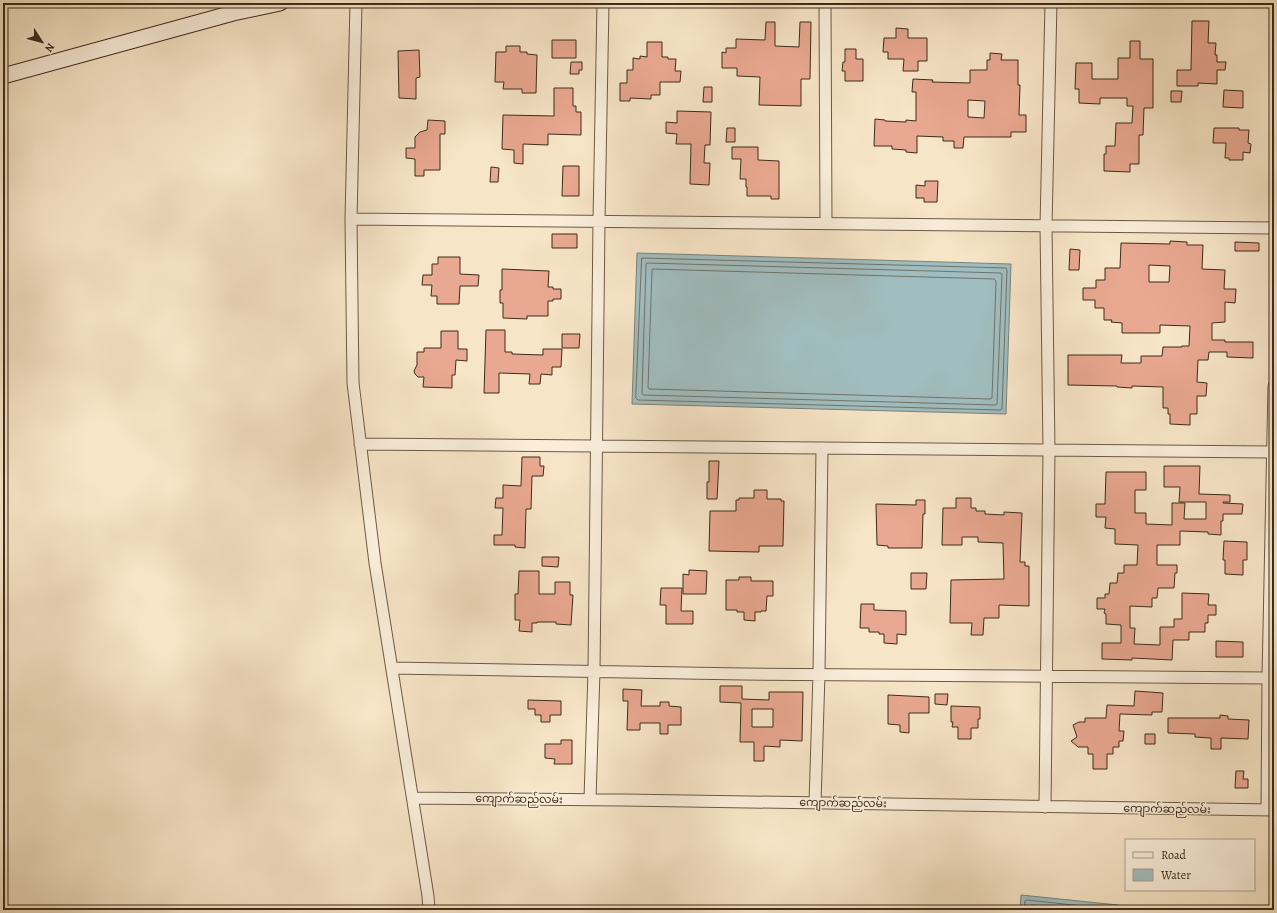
<svg xmlns="http://www.w3.org/2000/svg" width="1277" height="913" font-family="Alegreya,'Noto Sans Myanmar',serif">
	<rect width="100%" height="100%" fill="#f7e5c7"/>
	<filter id="stains"><feTurbulence type="fractalNoise" baseFrequency=".005" numOctaves="4"/><feColorMatrix values="0 0 0 0 .2 0 0 0 0 .09 0 0 0 0 .02 0 0 0 .5 -.17"/></filter>
	<radialGradient id="worn" r=".72"><stop offset=".6" stop-color="#630" stop-opacity="0"/><stop offset="1" stop-color="#630" stop-opacity=".3"/></radialGradient>
	<path fill="#a1bdbf" stroke="#79837d" d="M637,253l374,11 -5,150 -374,-10z
		M1021,895l97,10 16,5h-114z"/>
	<g fill="none" stroke-linecap="round" stroke-linejoin="round">
		<path stroke="#6f746c" stroke-width="1" d="M642,258l364,10 1,2 -5,139 -2,1 -362,-10 -2,-2z
			M647,263l354,10 1,2 -5,129 -1,1 -353,-10 -1,-2 4,-128z
			M653,269l341,10 2,2 -4,117 -2,1 -341,-10 -1,-2 4,-116z
			M1024,910l1,-9 2,-1 93,10
			M1029,910l1,-4 1,-1 48,5"/>
	</g>
	<path fill="#e9a891" stroke="#3d2c19" fill-rule="evenodd" d="M1192,21h17l-1,22h8l-1,12h2v7h9l-1,8h-8v14l-19,-1v3h-21v-16h14z
		M766,22h9v24l24,1 1,-25h11l-1,57h-9v27l-42,-1 1,-28 -23,-1v-8h-15v-16l4,1v-5h10v-9l29,1z
		M896,28l12,1v9h19v23h-9v10h-15l1,-12h-16v-7h-5l1,-14h12z
		M552,40h24v18h-24z
		M1130,41h10v18h13v49h-9l-1,27h-4v29h-9v8l-26,-1v-17h2v-8h9l1,-23h16l1,-17h-6v-8h-27v6l-21,-1v-14h-4l1,-26h16v16h26v-21h12z
		M647,42h15v15h6v2h8l-1,12h6l-1,11h-20v13h-9v4l-21,-1v3h-10v-18h7v-13h6v-12l7,1v-3l7,1z
		M506,46h14v6h7v2l10,1 -1,38h-14v-4h-19l1,-7h-9l1,-30h10z
		M845,49h11v10h7v22h-18v-10h-3l1,-9h2z
		M419,50l1,27 -4,1v21l-17,-1 -1,-47z
		M990,53l12,1 -1,6h17v25h2l-1,30h7v17h-15v5h-47l-1,11h-9v-7h-11v-4l-26,-1v17l-11,-1v-2l-14,-1v-3h-18l1,-27 10,1v1l21,1v-2l10,1v-29h-4l1,-13 20,1 -1,2 38,1v-13h17v-10h3zM968,100l17,1 -1,17 -16,-1z
		M571,62h11v8h-3v4h-9z
		M704,87h8v15h-9z
		M554,88h19v18h3v6h5v23l-33,-1v11l-25,-1v20l-9,-1v-13l-12,-1 1,-34 51,1z
		M1224,90l19,1v17l-20,-1z
		M1171,91h11l-1,11h-10z
		M677,111l34,1 -1,33h-5l-1,18h6l-1,22 -19,-1 1,-40h-15l1,-10 -11,-1v-11l11,1z
		M428,120l17,1v13h-5v36h-16v6h-9v-17l-9,-1v-10h9v-11l5,-5 7,-2z
		M727,128h8v14h-9z
		M1214,128h25v2h10l-1,13 3,1 -1,9 -7,-1v8h-14v-2h-4l1,-15h-13z
		M732,147h26v13l21,1v38h-8v-3h-24v-9h-1v-8h-6l1,-20h-9z
		M563,166h16v30h-17z
		M491,167l8,1 -1,14h-8z
		M925,181h13l-1,21h-13v-4h-8v-13l9,1z
		M552,234h25v14h-25z
		M1170,241l17,1v3h16l-1,24 23,1 -1,19h12l-1,14 -10,-1v20l-13,1v17h13v2h28v16l-26,-1v-5h-18l-1,8h-10l-1,22 10,1 -1,13h-9v18h-7v11l-20,-1v-10h-2v-6h-5v-21l-31,-1v2l-15,-1v-1l-49,-1v-30h54l-1,8h20v-7h21l1,-9h19v-1h7l1,-20 -30,-1v8h-38v-10l-11,-1 1,-2h-8v-12h-9v-8h-12v-12h13v-8h9v-12h15l1,-25 49,1zM1149,265l21,1 -1,16h-20z
		M1235,242l24,1v8h-24z
		M1070,249l10,1 -1,20h-10z
		M438,257h22v17l19,1 -1,11h-18l-1,18h-22v-8h-6l1,-11h-10l1,-10h9v-11h6z
		M502,269l47,2 -1,16h5v2h8v10h-8v2h-5v15h-21v3l-24,-1v-15h-3v-13h2z
		M486,330h19v22h7v2l31,1v-6h19l-1,18h-9v8l-11,-1 -1,10h-11l1,-10 -31,-1v20h-15z
		M441,331h17v18h9v12l-11,-1 -1,15h-3v13l-29,-1 1,-10h-6l-3,-3 -1,-3 3,-6v-13h7v-4h17z
		M562,334h18l-1,14h-17z
		M522,457h18v9h4l-1,10h-11l-1,33h-5l-1,39 -10,-1v-2h-21v-10h8l1,-27h-8l1,-10h7v-13l18,1z
		M709,461h10l-2,38h-10v-17h2z
		M1164,466h36l-1,28 31,1v7h-7v1l20,1 -1,10h-19v7h-2v14l-13,-1v-2l-28,-1v14h-23v20h20v8h-2l-1,15h-16l-1,10h-5v9l-22,-1v22h5l-1,16 26,1v-18h14v-8h8v-26l27,1 -1,11h8v10h-8v8h-3v9h-16v8h-16l-1,20 -40,-2v2l-30,-1v-16h19v-18l-15,-1v-10l-2,-1 1,-4h-8v-11h8v-4h4l1,-11h7l1,-10h6v-8h13l1,-20 -23,-1v-15l-10,-1 1,-11h-10v-13h9l1,-32h40v18h-11v23h11v11l26,1v-22h13l-1,16h22v-17h-27l1,-15h-16z
		M754,490h13v9h14v2h3l-1,45h-24v6l-50,-1 1,-40h26v-11h3v-2h15z
		M956,498h15v10h5v3h9v3l19,1v-3l18,1 -2,49h5v4h4v40l-30,-1v13h-15l-1,17h-12l1,-12h-22l1,-43 53,-1 -1,-36 -25,-1v-5h-16v8h-20l1,-37h13z
		M916,500h9v14h-2l-1,34h-34v-2l-11,-1 -1,-41 40,1z
		M1224,541l23,1v18h-4v15l-18,-1v-14h-2z
		M542,557h17l-1,10 -16,-1z
		M689,570l18,1 -1,23h-23v-20l6,1z
		M519,571h20v23h16v-12h15v13h3l-2,30 -15,-1v-2h-19v1h-5v9l-13,-1 1,-11h-5v-26h3z
		M911,573h16l-1,16h-15z
		M739,577h12v4h22v15h-6l-1,15h-5v1h-6v9l-11,-1v-8h-7v-2h-11v-30h13z
		M661,588h21l-1,23h12v13h-27v-19h-6z
		M861,604h13v6l32,1v24l-9,-1v10l-13,-1v-9h-5v-2h-10v-4h-9z
		M1216,641l27,1v15h-27z
		M720,686h22v13l27,1v-8h34l-1,49 -22,-1v7l-16,-1v15h-10v-19h-14l1,-39 -21,-1zM752,709h21v18h-21z
		M623,689l19,1 -1,16h19v-4h9v4l12,1v18h-13v9h-8v-11h-20v7h-13l1,-29h-5z
		M1135,691l28,2 -1,19h-10v3l-32,-1 -1,17h5l-1,10h-4v6h-6v7h-6v15h-14v-15h-5v-7h-10l-7,-6 6,-4 -4,-12 6,-3h6v-4h21l1,-13 27,1z
		M935,694h13l-1,11 -12,-1z
		M888,695l41,2v16h-20v20l-9,-1v-7l-12,-1z
		M528,700l33,1v14h-11v7h-9v-7h-6v-6h-7z
		M951,706l29,1v12h-2v9h-7v11h-13v-12h-6l1,-5h-2z
		M1220,715l8,1v3l21,1 -1,19 -27,-1v11h-10v-11l-16,-1v-3l-27,-1v-15h52z
		M1145,734h10v10h-10z
		M561,740h11v24h-18l1,-5 -10,-1v-14h16z
		M1236,771h8l-1,8h5v9h-13z"/>
	<g fill="none" stroke-linecap="round" stroke-linejoin="round">
		<g stroke="#6c5a44" stroke-width="13">
			<path id="street" d="M356,3l-5,216 2,164 22,180 53,333 1,14
				M825,3l1,220
				M351,219l923,9
				M360,444l914,8
				M392,668l352,6 524,4
				M413,798l211,2 650,10
				M590,799l4,-128 5,-450 4,-218
				M815,803l4,-129 3,-226
				M1045,807l4,-357 -3,-224 5,-223
				M1267,810l1,-132 6,-292"/>
		</g>
		<g stroke="#3d2c19" stroke-width="17">
			<path id="secondary" d="M3,76l230,-63 47,-10"/>
		</g>
		<use href="#street" stroke="#faeedb" stroke-width="11"/>
		<use href="#secondary" stroke="#faeedb" stroke-width="15"/>
	</g>
	<g text-anchor="middle" dominant-baseline="central" stroke-width="3" stroke-linejoin="round" paint-order="stroke">
		<g font-size="11" fill="#3d2c19" stroke="#faeedb">
			<text transform="translate(519 799) rotate(1)">ကျောက်ဆည်လမ်း</text>
			<text transform="translate(843 803) rotate(1)">ကျောက်ဆည်လမ်း</text>
			<text transform="translate(1167 809) rotate(1)">ကျောက်ဆည်လမ်း</text>
		</g>
	</g>
	<rect width="1277" height="913" fill="none" stroke="#f7e5c7" stroke-width="16"/>
	<rect x="4" y="4" width="1269" height="905" fill="none" stroke="#3d2c19" stroke-width="2"/>
	<rect x="8" y="8" width="1261" height="897" fill="none" stroke="#3d2c19"/>
	<rect x="1125" y="839" width="130" height="52" fill="#faeedb" stroke="#aea08d"/>
	<rect x="1133" y="852" width="20" height="6" fill="#faeedb" stroke="#aea08d"/>
	<text x="1161" y="859" font-size="12" fill="#3d2c19">Road</text>
	<rect x="1133" y="869" width="20" height="12" fill="#a1bdbf" stroke="#aea08d"/>
	<text x="1161" y="879" font-size="12" fill="#3d2c19">Water</text>
	<g transform="translate(42 42) rotate(126)" stroke="#faeedb" stroke-width="3" paint-order="stroke">
	<path d="M0-3L7 15L0 10L-7 15Z" fill="#3d2c19"/>
	<text y="-6" font-size="11" font-weight="bold" text-anchor="middle" fill="#3d2c19">N</text>
	</g>
	<rect width="100%" height="100%" filter="url(#stains)"/>
	<rect width="100%" height="100%" fill="url(#worn)"/>
</svg>
